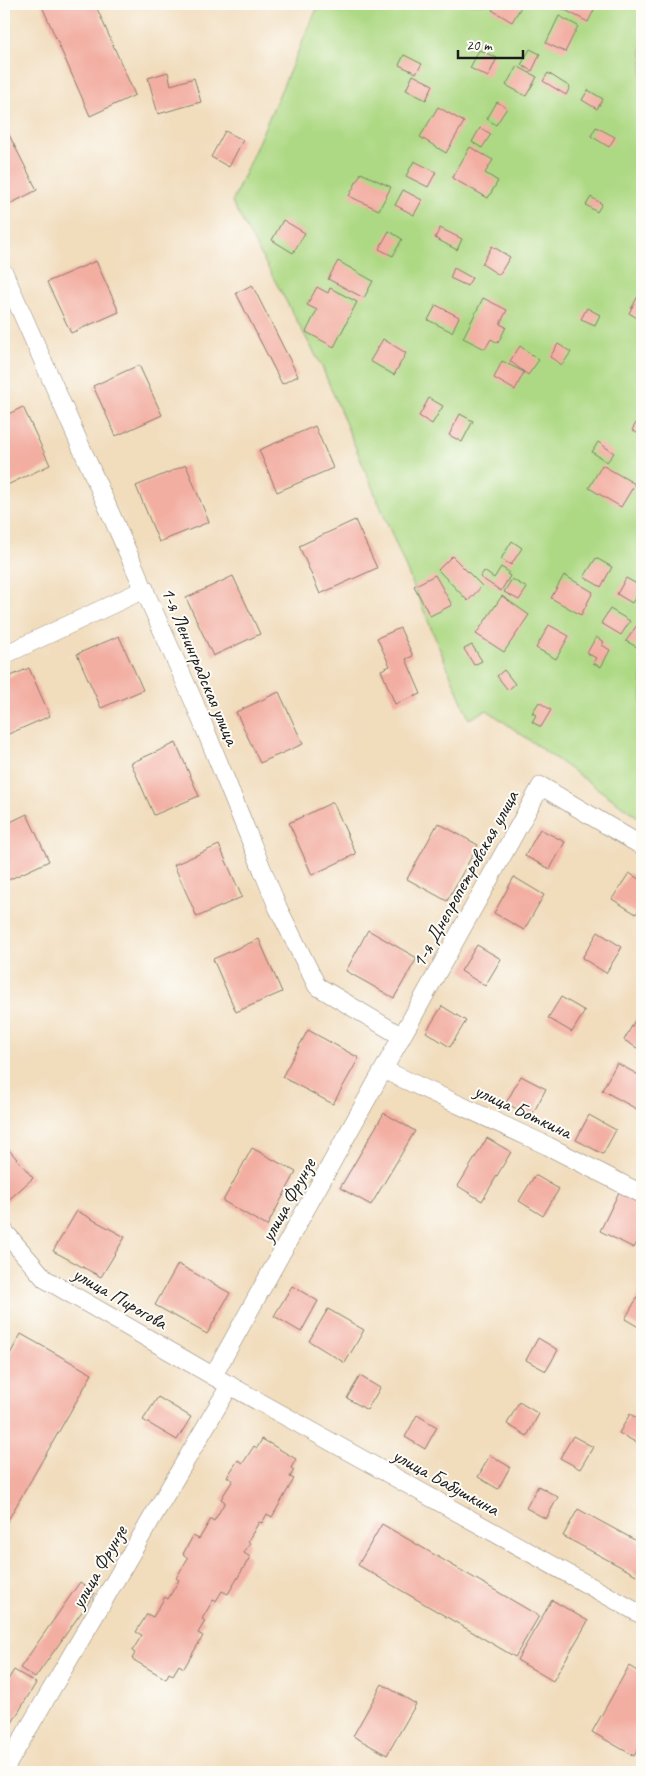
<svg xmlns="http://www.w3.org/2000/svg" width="646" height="1776" font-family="Caveat,sans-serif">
	<rect width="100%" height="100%" fill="#fdfcf7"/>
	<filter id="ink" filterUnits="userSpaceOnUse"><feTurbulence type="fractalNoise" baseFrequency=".02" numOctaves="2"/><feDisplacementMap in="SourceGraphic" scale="10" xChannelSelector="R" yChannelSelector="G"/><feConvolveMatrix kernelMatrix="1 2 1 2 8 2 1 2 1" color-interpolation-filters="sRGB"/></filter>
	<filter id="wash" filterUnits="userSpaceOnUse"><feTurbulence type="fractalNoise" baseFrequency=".0096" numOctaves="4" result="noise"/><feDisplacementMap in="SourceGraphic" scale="20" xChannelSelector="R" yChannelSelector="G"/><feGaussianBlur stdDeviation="1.12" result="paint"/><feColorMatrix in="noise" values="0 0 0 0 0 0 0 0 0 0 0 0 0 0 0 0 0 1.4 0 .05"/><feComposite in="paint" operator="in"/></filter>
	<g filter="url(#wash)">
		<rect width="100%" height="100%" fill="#f1dcbc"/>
		<path fill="#aed984" stroke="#657a50" d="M319,4h323v816l-155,-110 -18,9 -147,-352 -90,-165z"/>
		<g id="blocks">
			<path fill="#f3aea2" d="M41,4h54l40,91 -45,21z
				M495,4h20l6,3 -9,15 -20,-12z
				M566,4h31l-9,18 -25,-13z
				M559,16l19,10 -13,26 -19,-9z
				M530,49l10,5 -8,17 -11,-6z
				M479,50l18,8 -9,19 -18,-9z
				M404,55l18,9 -6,9 -17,-8z
				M517,66l20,11 -11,19 -20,-11z
				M168,72l3,13 23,-7 7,24 -43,12 -10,-36z
				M548,73l22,14 -4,8 -23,-14z
				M413,75l20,10 -7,15 -20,-10z
				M588,90l15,9 -6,10 -15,-9z
				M497,102l10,6 -11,17 -9,-6z
				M438,107l26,15 -18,31 -26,-16z
				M4,125l33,65 -29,15 -4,-8z
				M596,127l19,10 -6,10 -18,-11z
				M480,128l11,6 -9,14 -10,-6z
				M225,131l18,9 -14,27 -18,-10z
				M470,147l23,13 -8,13 13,8 -10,17 -36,-20z
				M414,161l22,11 -8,15 -22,-11z
				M361,173l30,14 -12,23 -30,-14z
				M403,190l19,10 -8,15 -19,-10z
				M591,197l11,7 -5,8 -11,-7z
				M283,220l22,13 -12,20 -21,-13z
				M440,228l22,11 -5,11 -22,-12z
				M389,231l13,8 -9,17 -14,-7z
				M492,246l18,11 -11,18 -17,-11z
				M96,261l23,51 -48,21 -24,-51z
				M338,261l35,20 -9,17 -36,-19z
				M454,268l18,10 -5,8 -17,-8z
				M252,285l46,91 -16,8 -46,-91z
				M317,287l11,6 2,-5 27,14 -23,45 -28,-15 11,-22 -10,-5z
				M638,296l4,2v23l-13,-8z
				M483,298l24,12 -7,14 6,3 -8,16 -7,-4 -6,10 -22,-11z
				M436,305l23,12 -7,15 -24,-12z
				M587,308l13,7 -5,10 -14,-6z
				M383,339l23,14 -12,22 -24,-14z
				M558,344l13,8 -9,13 -12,-8z
				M520,346l19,14 -11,15 -18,-14z
				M502,361l22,11 -9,18 -21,-12z
				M139,365l23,50 -46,21 -23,-50z
				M429,398l14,8 -11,18 -13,-8z
				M23,407l27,58 -45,21 -1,-70z
				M642,413v23l-10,-6z
				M460,414l13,7 -11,21 -13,-7z
				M315,426l18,42 -56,24 -18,-42z
				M598,442l16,11 -7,9 -15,-10z
				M186,465l23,57 -50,20 -23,-56z
				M602,465l33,19 -14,23 -32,-19z
				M355,520l22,48 -57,26 -21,-48z
				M512,541l10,7 -11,17 -10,-6z
				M452,556l30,30 -14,15 -30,-31z
				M596,558l16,9 -11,20 -17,-10z
				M501,567l8,5 -2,2 3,2 -9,15 -21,-14 4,-6 10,7z
				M435,575l17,30 -22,11 -16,-30z
				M564,575l29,17 -12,23 -30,-17z
				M233,576l27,58 -47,22 -27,-58z
				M626,578l16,9 -10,16 -15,-9z
				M512,579l15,9 -8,12 -15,-8z
				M502,596l27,19 -25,37 -28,-18z
				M610,609l20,12 -9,14 -20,-12z
				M549,625l20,11 -13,23 -20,-11z
				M637,625l5,3v22l-16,-9z
				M400,628l13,28 -7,3 15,35 -26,10 -14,-34 9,-4 -13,-28z
				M119,636l24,54 -42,18 -24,-54z
				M596,637l8,5 -2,3 8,5 -9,17 -8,-4 3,-5 -9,-5z
				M472,645l10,16 -8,4 -10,-16z
				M29,668l21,48 -46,20v-57z
				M504,670l11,14 -7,6 -11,-14z
				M279,692l24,52 -43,19 -24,-51z
				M539,702l12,8 -10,17 -9,-5 4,-7 -4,-2z
				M176,743l23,53 -45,19 -23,-52z
				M333,802l23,52 -44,21 -23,-52z
				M27,814l22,47 -45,21v-57z
				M438,823l40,22 -31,56 -40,-22z
				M540,829l25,13 -15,27 -25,-13z
				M219,845l23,52 -45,20 -23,-52z
				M629,873l13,8v23l-6,10 -24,-15z
				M514,877l30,18 -20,35 -30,-17z
				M368,930l49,28 -23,40 -48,-27z
				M598,932l24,15 -16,26 -24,-15z
				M259,939l23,53 -46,20 -23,-53z
				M477,945l24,14 -16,27 -24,-15z
				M561,997l24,14 -13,21 -24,-14z
				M442,1006l24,15 -16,26 -24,-15z
				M642,1008v43l-18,-11z
				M308,1030l51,28 -26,46 -51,-27z
				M617,1063l25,14v35l-40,-22z
				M521,1076l25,13 -15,28 -25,-14z
				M384,1113l31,18 -44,74 -31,-17z
				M589,1115l27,15 -13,24 -27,-14z
				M487,1138l24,14 -29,49 -24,-15z
				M4,1144l29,34 -29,26z
				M252,1148l44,24 -29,54 -44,-25z
				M535,1175l24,14 -16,27 -24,-15z
				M619,1192l23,12v29l-8,15 -34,-17z
				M77,1211l48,26 -24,40 -48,-26z
				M178,1264l52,29 -23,41 -52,-29z
				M292,1286l26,15 -17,31 -27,-16z
				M642,1289v40l-17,-10z
				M328,1309l36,21 -19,33 -36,-22z
				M21,1334l71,40 -88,153v-162z
				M538,1338l20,12 -12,21 -20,-11z
				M360,1376l20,12 -13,22 -20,-12z
				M158,1397l33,20 -14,23 -34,-20z
				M519,1402l20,12 -12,22 -20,-12z
				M630,1414l12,8v16l-3,6 -20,-11z
				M417,1415l20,12 -12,22 -20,-12z
				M573,1436l20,11 -13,22 -20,-11z
				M262,1439l34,20 -5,9 3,2 -4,7 4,2 -22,38 -5,-3 -5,9 -3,-1 -11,19 2,2 -6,10 6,4 -22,37 -6,-3 -6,10 -3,-1 -11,19 3,2 -7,12 5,3 -19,32 -5,-3 -6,10 -4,-2 -3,6 -34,-20 3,-6 -3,-2 10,-16 -6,-3 11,-18 6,3 12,-20 3,2 11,-19 -3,-2 12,-20 -5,-4 10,-18 6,3 12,-20 3,2 11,-19 -4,-3 12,-19 -6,-3 11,-17 5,3 11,-17 3,2z
				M490,1455l20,12 -12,22 -20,-12z
				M538,1486l20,11 -12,22 -20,-11z
				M578,1509l64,35v29l-2,4 -77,-41z
				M382,1524l157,92 -24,41 -157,-92z
				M80,1582l15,11 -60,85 -15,-10z
				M552,1600l36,21 -35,60 -36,-21z
				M629,1666l13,8v69l-8,13 -42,-24z
				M14,1670l22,13 -32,53v-50z
				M382,1684l34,20 -29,51 -34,-19z"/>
		</g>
	</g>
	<g filter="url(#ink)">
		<use href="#blocks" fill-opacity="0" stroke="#867c6c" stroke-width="1"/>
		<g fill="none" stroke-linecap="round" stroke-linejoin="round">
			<g stroke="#867c6c" stroke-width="19">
				<path id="minor" d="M4,273l190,429 84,206 39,78 84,50
					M4,655l141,-66
					M384,1070l164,76 94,48
					M4,1231l41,48 168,97 429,239
					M213,1376c110,-196 218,-394 328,-590l101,60
					M4,1770l226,-385"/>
			</g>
			<use href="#minor" stroke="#fff" stroke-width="18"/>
		</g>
	</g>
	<g text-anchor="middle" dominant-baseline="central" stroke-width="4" stroke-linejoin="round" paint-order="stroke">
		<g font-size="20" fill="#1c1c1c" stroke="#fdfcf7">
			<text transform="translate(200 666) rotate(67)">1-я Ленинградская улица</text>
			<text transform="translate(465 879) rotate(-61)">1-я Днепропетровская улица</text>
			<text transform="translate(523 1111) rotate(25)">улица Боткина</text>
			<text transform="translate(288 1200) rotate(-61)">улица Фрунзе</text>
			<text transform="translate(120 1298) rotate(30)">улица Пирогова</text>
			<text transform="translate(446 1482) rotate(29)">улица Бабушкина</text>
			<text transform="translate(99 1567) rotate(-60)">улица Фрунзе</text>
		</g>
	</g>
	<rect width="646" height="1776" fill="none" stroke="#fdfcf7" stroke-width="20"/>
	<path d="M458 50v8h65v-8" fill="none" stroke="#1c1c1c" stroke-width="2.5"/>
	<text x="466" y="50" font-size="15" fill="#1c1c1c" stroke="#fdfcf7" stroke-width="4" paint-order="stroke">20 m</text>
</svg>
